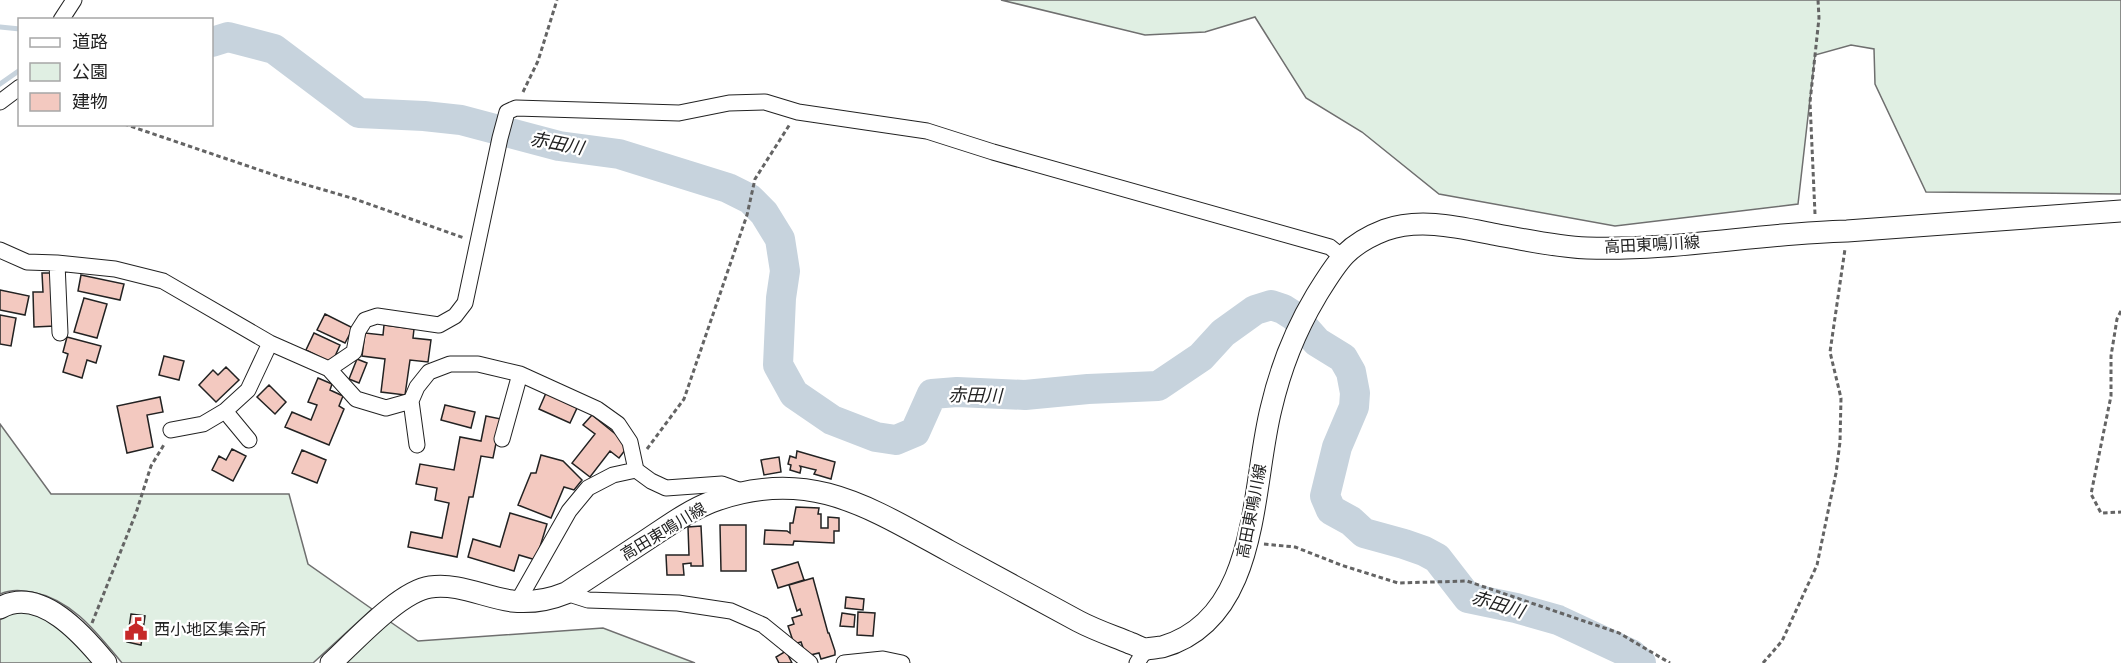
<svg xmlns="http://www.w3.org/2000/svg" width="2121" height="663" font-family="'Titillium Web','Noto Sans JP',sans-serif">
	<rect width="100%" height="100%" fill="#fff"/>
	<path fill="#e0efe3" stroke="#6f6f6f" stroke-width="1.5" d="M1001,0h1120v194l-195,-2 -51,-108 -1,-35 -23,-4 -36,10 -17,149 -183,22 -176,-32 -77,-62 -56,-34 -51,-81 -50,15 -60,3z
		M0,424l51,70h238l19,70 64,45 -59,54h-191c-25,-30 -49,-63 -90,-71 -10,-2 -22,-3 -32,2z
		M20,611c39,8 49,24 75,52h-95v-43l11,-8z
		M389,621l29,20 185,-13 92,35h-351z"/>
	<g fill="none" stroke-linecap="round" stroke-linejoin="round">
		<path stroke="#c7d3dd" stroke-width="5" d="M0,27l20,2
			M0,84l20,-14"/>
		<path stroke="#c7d3dd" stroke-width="30" d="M212,42l16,-5 46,12 85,64 65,3 37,4 98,26 60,8 109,34 22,11 14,14 16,26 5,32 -4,27 -3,67 16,29 38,26 44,17 20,3 19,-8 17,-38 25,-2 68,3 63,-6 70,-3 43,-29 22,-24 32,-23 16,-5 12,4 11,7 23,26 26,16 8,14 4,21 -1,14 -17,40 -12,49 6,14 20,11 13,12 40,11 20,7 13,7 31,40 48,10 42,12 73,34 10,9"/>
	</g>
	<path fill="#f3c9c0" stroke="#222" stroke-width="1.5" d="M42,273h11l2,53 -21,1 -1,-35h10z
		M81,275l43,9 -4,16 -42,-9z
		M0,290l29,6 -4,19 -25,-5z
		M84,298l23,6 -10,34 -23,-6z
		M325,314l28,14 -8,15 -28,-13z
		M0,315l16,3 -5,28 -11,-2z
		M384,325l30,4 -1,9 18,2 -3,22 -18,-2 -5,35 -24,-3 4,-33 -23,-3 3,-23 18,2z
		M314,333l26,12 -8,18 -26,-13z
		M67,337l34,9 -5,17 -9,-3 -5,18 -19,-6 5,-18 -5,-2z
		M164,356l20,5 -5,19 -20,-5z
		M357,359l10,4 -8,20 -10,-4z
		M226,367l13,13 -23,22 -17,-17 14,-15 5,5z
		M318,378l14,6 -2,6 13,6 -4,10 5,3 -15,36 -44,-18 7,-15 19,8 6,-15 -9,-3z
		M269,385l17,17 -11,12 -18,-17z
		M546,393l31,15 -7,15 -31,-14z
		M160,397l3,15 -16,3 6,32 -26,6 -10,-47z
		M445,405l30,7 -4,16 -30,-8z
		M592,415l37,30 -10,13 -9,-7 -20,26 -18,-14 23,-29 -12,-9z
		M486,416l15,3 -8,39 -12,-2 -8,41h-4l-12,60 -49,-10 3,-15 31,6 7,-35 -14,-3 2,-12 -21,-4 4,-20 34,6 6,-33 21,4z
		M232,449l14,7 -13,25 -21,-11 7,-14 7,4z
		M302,450l24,10 -9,23 -25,-10z
		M797,451l38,11 -4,17 -17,-5 2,-4 -16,-4 1,2 -1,5 -10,-3 1,-5 -3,-1 2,-8 6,2z
		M541,455l22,6 19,19 -8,10 -10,-3 -13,31 -33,-13 13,-32h5z
		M779,457l2,15 -17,3 -3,-15z
		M796,507l23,1 -1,6h3v14h7v-11l11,1v13h-5v12l-40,-2 -1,4 -29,-1 1,-14 22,1 3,2v-10h3z
		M510,513l37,11 -11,36 -17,-5 -5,16 -46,-14 5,-18 27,8z
		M720,525h26v46h-25z
		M701,526l2,40h-12v-3l-8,1 1,11h-17l-1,-20h23l-1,-28z
		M798,562l6,18 -26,8 -6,-18z
		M813,578l15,55h1l6,18v4l-14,4 -2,-6 -13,3 -5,-14 -7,2 -6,-18 6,-2 -2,-6 10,-3 -2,-6 -3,2 -8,-26z
		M846,597l18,2 -1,11 -18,-2z
		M858,612l17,1 -2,23 -16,-1z
		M842,613l13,2 -1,12 -14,-1z
		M131,614l14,2 -4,29 -14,-3z
		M786,651l6,12h-13l-3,-6z"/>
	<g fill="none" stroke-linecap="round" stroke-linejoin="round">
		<g stroke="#222" stroke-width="17">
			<path id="minor" d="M61,20l13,-20
				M0,102l20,-15
				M0,250l27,12 30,1 58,6 48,12 107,62 59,26 27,30 30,9 25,-7 6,-14 12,-15 21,-8h28l42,10 77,35 21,15 12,18 6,28 15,11 15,7 56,-4 22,8
				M57,263l3,70
				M329,369l25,-17 4,-21 7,-11 12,-4 62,9 16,-9 10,-13 35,-165 7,-26 9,-4 163,5 50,-10 36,-1 33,10 129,19 66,21 337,95 11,9
				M411,401l6,44
				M225,411l24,29
				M171,430l32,-6 22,-13 23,-21 22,-47
				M502,439l18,-65
				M566,593l22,7 90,3 53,8 32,14 47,38
				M518,601l51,-90 19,-23 25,-13 23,-5
				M844,663l39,-4 19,4
				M1137,663l9,-14"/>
		</g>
		<g stroke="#222" stroke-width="23">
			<path id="secondary" d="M0,608c40,-23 84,28 106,55
				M331,663c23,-21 69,-72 99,-76 29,-4 54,10 82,14 19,2 37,-1 54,-8 27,-18 55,-36 82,-54 20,-13 40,-28 63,-37 96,-36 156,4 238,49 43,23 86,47 129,70 17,9 35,15 52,22 6,2 10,5 16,6 1,0 14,-2 16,-2 98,-28 89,-158 109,-238 9,-39 24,-78 45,-113 21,-34 30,-51 69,-66 36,-13 77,-2 113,5 29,5 59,12 89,13 87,3 173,-15 260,-17l274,-20"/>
		</g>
		<path stroke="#646464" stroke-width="3" stroke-dasharray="4.5 3" stroke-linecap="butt" d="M523,92l15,-31 19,-61
			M124,124l159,54 72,21 109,39
			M1815,214l-5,-112 9,-84 -1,-18
			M2121,311l-4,8 -6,37v40l-20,98 10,19 20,-1
			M647,449l37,-50 63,-184 8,-36 35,-55
			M1264,544l31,3 46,18 57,18 69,-2 152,52 51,30
			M92,623l44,-110 15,-47 14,-23
			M1763,663l19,-22 35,-76 19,-92 4,-31 1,-44 -11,-46 15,-103"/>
		<use href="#minor" stroke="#fff" stroke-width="15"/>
		<use href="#secondary" stroke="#fff" stroke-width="21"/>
	</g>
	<defs>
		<g id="civic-bare" transform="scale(1.8)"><path d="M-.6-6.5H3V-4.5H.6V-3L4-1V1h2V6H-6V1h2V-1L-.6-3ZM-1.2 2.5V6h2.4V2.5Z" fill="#c62828" stroke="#fff" stroke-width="2.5" paint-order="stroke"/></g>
	</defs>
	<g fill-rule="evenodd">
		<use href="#civic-bare" x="136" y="629"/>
	</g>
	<g text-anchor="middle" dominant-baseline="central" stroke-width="4.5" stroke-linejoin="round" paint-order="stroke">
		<g font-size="16" fill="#222" stroke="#fff">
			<text transform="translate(1652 244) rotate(-3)">高田東鳴川線</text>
			<text transform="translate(1251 511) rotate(-79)">高田東鳴川線</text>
			<text transform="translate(663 531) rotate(-31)">高田東鳴川線</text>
		</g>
		<g font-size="16" fill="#222" stroke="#fff" text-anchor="start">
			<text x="154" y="629">西小地区集会所</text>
		</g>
		<g font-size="18" font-style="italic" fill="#222" stroke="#fff">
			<text transform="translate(557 143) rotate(11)">赤田川</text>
			<text transform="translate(975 395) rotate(1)">赤田川</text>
			<text transform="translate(1498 604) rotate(17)">赤田川</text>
		</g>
	</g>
	<rect x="18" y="18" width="195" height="108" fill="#ffffff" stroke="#a7a7a7" stroke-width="1.5"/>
	<rect x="30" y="38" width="30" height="9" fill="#ffffff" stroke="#a7a7a7" stroke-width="1.5"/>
	<text x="72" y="48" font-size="18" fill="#222222">道路</text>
	<rect x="30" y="63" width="30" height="18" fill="#e0efe3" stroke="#a7a7a7" stroke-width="1.5"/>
	<text x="72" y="78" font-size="18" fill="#222222">公園</text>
	<rect x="30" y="93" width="30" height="18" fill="#f3c9c0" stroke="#a7a7a7" stroke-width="1.5"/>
	<text x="72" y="108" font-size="18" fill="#222222">建物</text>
</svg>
